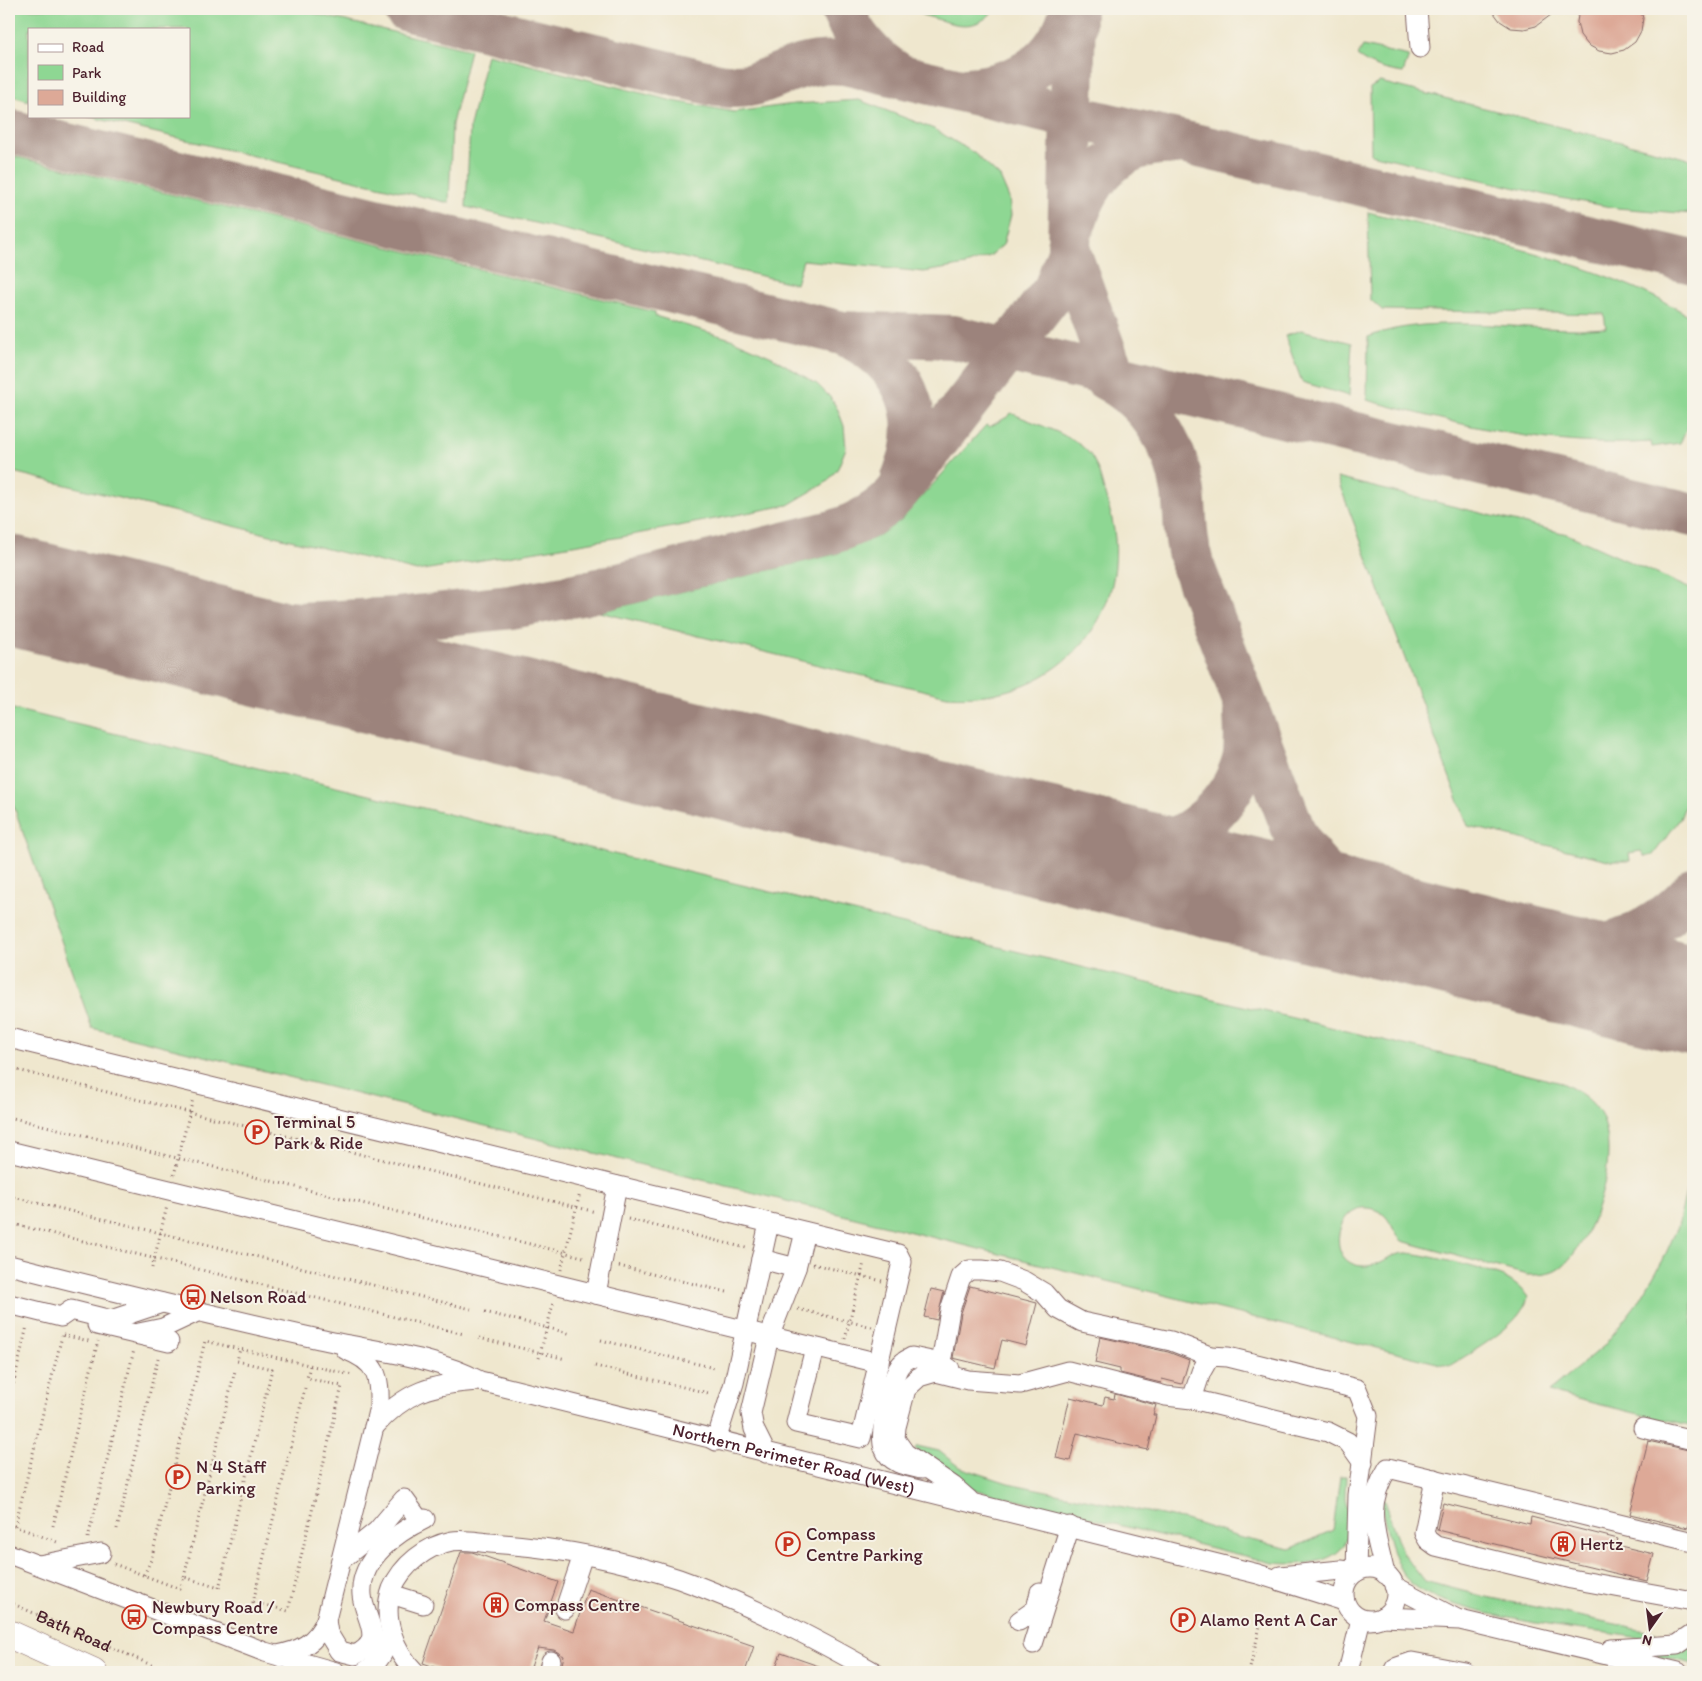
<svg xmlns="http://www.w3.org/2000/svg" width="1702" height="1681" font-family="Itim,sans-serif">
	<rect width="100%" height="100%" fill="#f7f3e8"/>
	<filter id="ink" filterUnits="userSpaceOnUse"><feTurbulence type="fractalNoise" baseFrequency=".02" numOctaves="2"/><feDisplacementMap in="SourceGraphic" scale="10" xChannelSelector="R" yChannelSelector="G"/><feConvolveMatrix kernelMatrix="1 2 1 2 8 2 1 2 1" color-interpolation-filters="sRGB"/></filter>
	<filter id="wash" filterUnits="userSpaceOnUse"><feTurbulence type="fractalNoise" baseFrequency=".0096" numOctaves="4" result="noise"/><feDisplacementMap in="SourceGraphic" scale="20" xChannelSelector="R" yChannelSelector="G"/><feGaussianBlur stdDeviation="1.12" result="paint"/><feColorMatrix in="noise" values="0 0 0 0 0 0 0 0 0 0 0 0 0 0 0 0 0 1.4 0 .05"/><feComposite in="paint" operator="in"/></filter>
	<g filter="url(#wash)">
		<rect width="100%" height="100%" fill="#efe7ce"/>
		<path fill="#8ed793" stroke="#6c7b5f" d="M9,9h286l175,41 -18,74 -3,79 -363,-87h103v-87h-160v72l-20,-6z
			M918,9h77c-22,27 -44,13 -73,6z
			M1363,46l46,10 -6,17c-18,-3 -31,-6 -46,-17z
			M487,54l186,47 61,11 60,-8 65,-4 75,29 40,24 26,24 9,21 2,17 -8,30 -13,11 -24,9 -42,7 -121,-12 -7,24 -330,-77 4,-81z
			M1380,82l313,78v54l-76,-6 -62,-11 -184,-43 -1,-66z
			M9,155l646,157v4l76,23 41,18 45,27 14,14 7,12 6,16 2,22 -8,20 -11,14 -39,23 -167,32 -204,34 -408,-100z
			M1368,212c105,26 231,48 323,105l2,3v97l-13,26 -28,4 -1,-5c-96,7 -192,-17 -284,-42l1,-63c66,-27 167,-3 238,-9l-2,-14 -222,-4 -12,-11z
			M1301,330l51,13 -3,53 -47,-14 -17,-46z
			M1011,413c22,10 62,22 77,39 10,11 14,32 18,46 39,111 -46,207 -159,198l-348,-84 237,-58 41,-17 24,-17 85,-95 3,2 18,-10z
			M1337,478l230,56 126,56v195l-13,34 -27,36 -8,2 -4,-6 -12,2 1,8h-18l-144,-35z
			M9,708l1553,375c14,7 26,13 36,27 26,38 -3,131 -38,158 -9,7 -22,7 -33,7l-125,-34c-10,-9 -10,-22 -22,-29 -43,-23 -61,57 -13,54 15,-1 24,-13 39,-13 13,0 79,16 92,22 12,4 22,12 30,22 -6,28 -56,55 -79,69l-1357,-338 -83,-235z
			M1693,1162v265l-145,-35 56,-46 37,-48 22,-38 15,-34z
			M917,1446l22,5 20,16 49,16 178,37 52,17 52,12 43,-19 7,-54h6c0,8 -1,16 -1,23 1,7 5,13 5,19 4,46 -44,48 -77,45l-305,-75 -53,-39z
			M1383,1498l19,54 22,29 58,15 173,36 -6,5h-14c-50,-8 -206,-21 -232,-63 -12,-19 -16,-46 -22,-68z
			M1693,1645v19l-45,-11z"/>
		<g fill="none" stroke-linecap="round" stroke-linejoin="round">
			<path stroke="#9c837c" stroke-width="44" d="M405,9l313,76c42,5 49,-9 85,-19 14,-4 28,-4 42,-3l848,199
				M842,9c11,28 30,49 56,65
				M1074,9l-5,243 39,109 19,30
				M968,89c53,-4 90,-28 104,-80
				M9,131l833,202 111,4 740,178
				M1074,224c15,-48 47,-85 101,-81
				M842,333c62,28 88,80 61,145
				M1105,378c43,22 71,66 78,114 3,27 1,44 9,72l103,270c34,53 57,67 111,96
				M58,602l98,11 144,11 98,-5 113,-12 75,-14 250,-62c23,-8 42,-18 59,-36l160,-206 14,-37
				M1092,854c19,-3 39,-2 57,-6 44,-10 83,-44 95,-89 3,-15 2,-30 1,-46
				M1536,962c58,-10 117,-24 157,-72"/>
			<path stroke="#9c837c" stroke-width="110" d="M9,590l1684,410"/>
		</g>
		<g id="blocks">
			<path fill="#dda997" d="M1491,9h68l-23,17 -12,3 -13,-1 -11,-7z
				M1579,9h61l3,9 -2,13 -6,11 -11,8 -12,3 -13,-2 -11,-6 -8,-10 -3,-13z
				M970,1286l67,17 -11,43 -24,-6 -7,28 -42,-10 8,-45z
				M931,1289l13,3 -7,28 -13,-3z
				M1100,1337l68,15 21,8 -7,24 -20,-5 -1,4 -41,-10v-4l-25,-6z
				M1115,1394l41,11 -3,10h3l-8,35 -71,-17 -7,28 -14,-3 14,-61 33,8 2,-8 9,2z
				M1648,1441l45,10v55l-5,22 -58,-14z
				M1443,1503l87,21 1,-7 87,22 -2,6 38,9 -7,27 -210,-51z
				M461,1552h11l86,30 -14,39 30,10 14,-42 166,57 -9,26h-185l4,-16 -10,-6 -16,-2 -9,24h-80l-26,-9z
				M781,1653l49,17v2h-56z"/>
		</g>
	</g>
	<g filter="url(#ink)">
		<use href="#blocks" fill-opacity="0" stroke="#846564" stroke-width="1"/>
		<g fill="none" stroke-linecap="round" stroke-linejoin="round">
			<g stroke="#846564" stroke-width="21">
				<g id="minor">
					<path d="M1417,9l3,39"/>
					<path d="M9,1038l889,216 4,8 -41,176 -65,-15 19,-75"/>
					<path d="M9,1151l870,212"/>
					<path d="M761,1259l35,9"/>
					<path id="s2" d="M9,1265c103,26 206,51 310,74 53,12 112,16 161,42l778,193 86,27"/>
					<path d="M596,1294l21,-108"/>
					<path d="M9,1304l52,13 10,-7 40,10 51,-17"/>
					<path d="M97,1325l72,17"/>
					<path d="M139,1333l24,-5 34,-16"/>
					<path d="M941,1363l9,-53 11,-33 8,-7h13l18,2 24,9 20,12 14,16 24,13 89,19 39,15"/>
					<path d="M1192,1399l9,-27 9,-16 18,1 129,32 11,27 -10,79 -2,77"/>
					<path d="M374,1427c32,-36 58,-43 104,-46"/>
					<path d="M1643,1428l50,12"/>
					<path d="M716,1441l18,-58 35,-160"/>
					<path d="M766,1453l-12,-24 -3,-16 18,-76 27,-69 9,-36"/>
					<path d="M922,1469c-15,-3 -32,-5 -38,-21 -6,-13 7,-66 14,-79 3,-7 8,-9 14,-12l29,6 9,6"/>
					<path d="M1435,1479l-11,54 4,7 8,6 135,33 122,22"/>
					<path d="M969,1500l-16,-14 -48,-33 -10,-14 1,-12 10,-38 13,-12 17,-5 32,8 52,4 48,-13 98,25 26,3 136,33 20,10 15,21"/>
					<path d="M9,1554l256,98 71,20"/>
					<path d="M341,1560l36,-29 27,-32 16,22"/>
					<path d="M39,1565l62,-12"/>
					<circle cx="1370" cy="1594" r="26"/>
					<path d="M1385,1574c-9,-42 -22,-66 3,-106l305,74"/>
					<path d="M1280,1576l61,-6 15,2"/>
					<path d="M1394,1586l63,33"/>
					<path d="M391,1594l32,10"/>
					<path d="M565,1609l18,-54"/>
					<path d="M1382,1617l78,3 218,52"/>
					<path d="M326,1620l2,13 11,18 16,4c32,-15 9,-36 7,-60 -3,-36 35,-63 63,-76"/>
					<path d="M1019,1621l17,-12 4,-17"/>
					<path d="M1033,1644l37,-118"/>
					<path d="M1611,1649l66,-4 16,-11"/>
					<path d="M277,1655c23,-4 39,-12 49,-35l53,-213c1,-31 -2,-45 -33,-57"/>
					<path d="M364,1672c16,-9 22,-23 27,-40"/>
					<path d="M415,1672c-20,-20 -34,-54 -23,-83 10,-24 34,-43 60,-48 11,-2 26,1 38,2 63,4 129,16 189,36 68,24 133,58 195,93"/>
					<path d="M548,1672l3,-11"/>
					<path d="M1348,1672l13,-53"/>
					<path d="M1393,1672l2,-4 17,-6 53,10"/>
				</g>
			</g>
			<g stroke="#846564" stroke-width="29">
				<path id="highway" d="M9,1634l84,38"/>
			</g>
			<g stroke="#846564" stroke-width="3" stroke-dasharray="1 4" stroke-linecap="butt">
				<path d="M9,1068l587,144"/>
				<path d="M9,1117l578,141"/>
				<path d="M174,1175l19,-76"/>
				<path d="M9,1196l462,113"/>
				<path d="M628,1219l118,29"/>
				<path d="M9,1223l455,111"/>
				<path d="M813,1264l69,17"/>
				<path d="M619,1266l108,26"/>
				<path d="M152,1268l15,-62"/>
				<path d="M561,1270l19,-77"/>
				<path d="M798,1309l74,18"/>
				<path d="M485,1312l87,22"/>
				<path d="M63,1335l26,6"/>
				<path d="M479,1338l87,21"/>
				<path d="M845,1339l19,-76"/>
				<path d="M601,1340l113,28"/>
				<path d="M539,1358l15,-58"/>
				<path d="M595,1366l113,27"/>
				<path d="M305,1388l-52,214 35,9 54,-225 -35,-8 3,-12"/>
				<path d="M9,1403l18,-77"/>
				<path d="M9,1524l48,18"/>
				<path d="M15,1526l48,-194"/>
				<path d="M53,1526l45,-185"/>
				<path d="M117,1529l41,-171"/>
				<path d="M88,1538l46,-188"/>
				<path d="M114,1564l66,25 4,-12 35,11 53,-219 -35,-8 3,-12"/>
				<path d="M144,1575l7,-15 54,-219 147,34"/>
				<path d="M184,1577l51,-206"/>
				<path id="s1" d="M9,1602l158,70"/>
				<path d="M1249,1672l14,-58"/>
			</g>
			<use href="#minor" stroke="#fff" stroke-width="19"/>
			<use href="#highway" stroke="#fff" stroke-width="28"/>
		</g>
	</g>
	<defs>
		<g id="parking-ring" transform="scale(1.25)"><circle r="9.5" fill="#f7f3e8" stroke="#c8321e" stroke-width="1.5"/><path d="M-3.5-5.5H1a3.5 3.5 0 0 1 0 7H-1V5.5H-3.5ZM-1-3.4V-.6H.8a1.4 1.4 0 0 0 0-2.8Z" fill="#c8321e"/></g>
		<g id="bus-ring" transform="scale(1.25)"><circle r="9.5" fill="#f7f3e8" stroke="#c8321e" stroke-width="1.5"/><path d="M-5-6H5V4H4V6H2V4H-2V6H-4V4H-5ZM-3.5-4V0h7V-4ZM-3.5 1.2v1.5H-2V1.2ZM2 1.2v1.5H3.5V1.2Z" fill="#c8321e"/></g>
		<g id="building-ring" transform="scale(1.25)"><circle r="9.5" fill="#f7f3e8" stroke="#c8321e" stroke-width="1.5"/><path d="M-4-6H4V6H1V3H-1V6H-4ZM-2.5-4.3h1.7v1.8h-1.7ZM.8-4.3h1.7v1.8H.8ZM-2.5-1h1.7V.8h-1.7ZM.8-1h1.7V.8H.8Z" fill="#c8321e"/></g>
	</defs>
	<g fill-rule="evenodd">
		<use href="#parking-ring" x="257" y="1132"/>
		<use href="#bus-ring" x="193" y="1297"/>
		<use href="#parking-ring" x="178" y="1477"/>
		<use href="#parking-ring" x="788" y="1544"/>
		<use href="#building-ring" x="1563" y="1544"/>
		<use href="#building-ring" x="496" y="1605"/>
		<use href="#bus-ring" x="134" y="1617"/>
		<use href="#parking-ring" x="1183" y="1620"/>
	</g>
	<g text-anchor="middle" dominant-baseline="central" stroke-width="4" stroke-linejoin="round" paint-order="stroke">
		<g font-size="18" fill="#4a1f2b" stroke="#f7f3e8" text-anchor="start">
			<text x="274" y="1122">Terminal 5<tspan x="274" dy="21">Park &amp; Ride</tspan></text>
			<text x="210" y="1297">Nelson Road</text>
			<text x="196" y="1467">N 4 Staff<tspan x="196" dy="21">Parking</tspan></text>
			<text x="806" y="1534">Compass<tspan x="806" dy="21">Centre Parking</tspan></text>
			<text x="1580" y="1544">Hertz</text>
			<text x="514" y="1605">Compass Centre</text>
			<text x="152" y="1607">Newbury Road /<tspan x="152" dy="21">Compass Centre</tspan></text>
			<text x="1200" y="1620">Alamo Rent A Car</text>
		</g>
		<g font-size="18" fill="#4a1f2b" stroke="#f7f3e8">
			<text stroke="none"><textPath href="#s2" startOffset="809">Northern Perimeter Road (West)</textPath></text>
			<text stroke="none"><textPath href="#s1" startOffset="71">Bath Road</textPath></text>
		</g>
	</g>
	<rect width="1702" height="1681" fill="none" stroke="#f7f3e8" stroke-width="30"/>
	<rect x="28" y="28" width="162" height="90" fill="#f7f3e8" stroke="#b29e9c"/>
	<rect x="38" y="44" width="25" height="8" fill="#ffffff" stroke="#b29e9c"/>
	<text x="72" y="52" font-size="15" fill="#4a1f2b">Road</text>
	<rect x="38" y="65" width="25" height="15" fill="#8ed793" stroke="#b29e9c"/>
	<text x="72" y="78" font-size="15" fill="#4a1f2b">Park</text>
	<rect x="38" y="90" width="25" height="15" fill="#dda997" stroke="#b29e9c"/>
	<text x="72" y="102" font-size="15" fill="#4a1f2b">Building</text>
	<g transform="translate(1650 1628) rotate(194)" stroke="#f7f3e8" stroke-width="4" paint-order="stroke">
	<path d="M0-4L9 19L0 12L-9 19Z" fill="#4a1f2b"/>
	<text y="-8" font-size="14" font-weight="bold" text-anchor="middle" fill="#4a1f2b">N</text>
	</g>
</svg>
